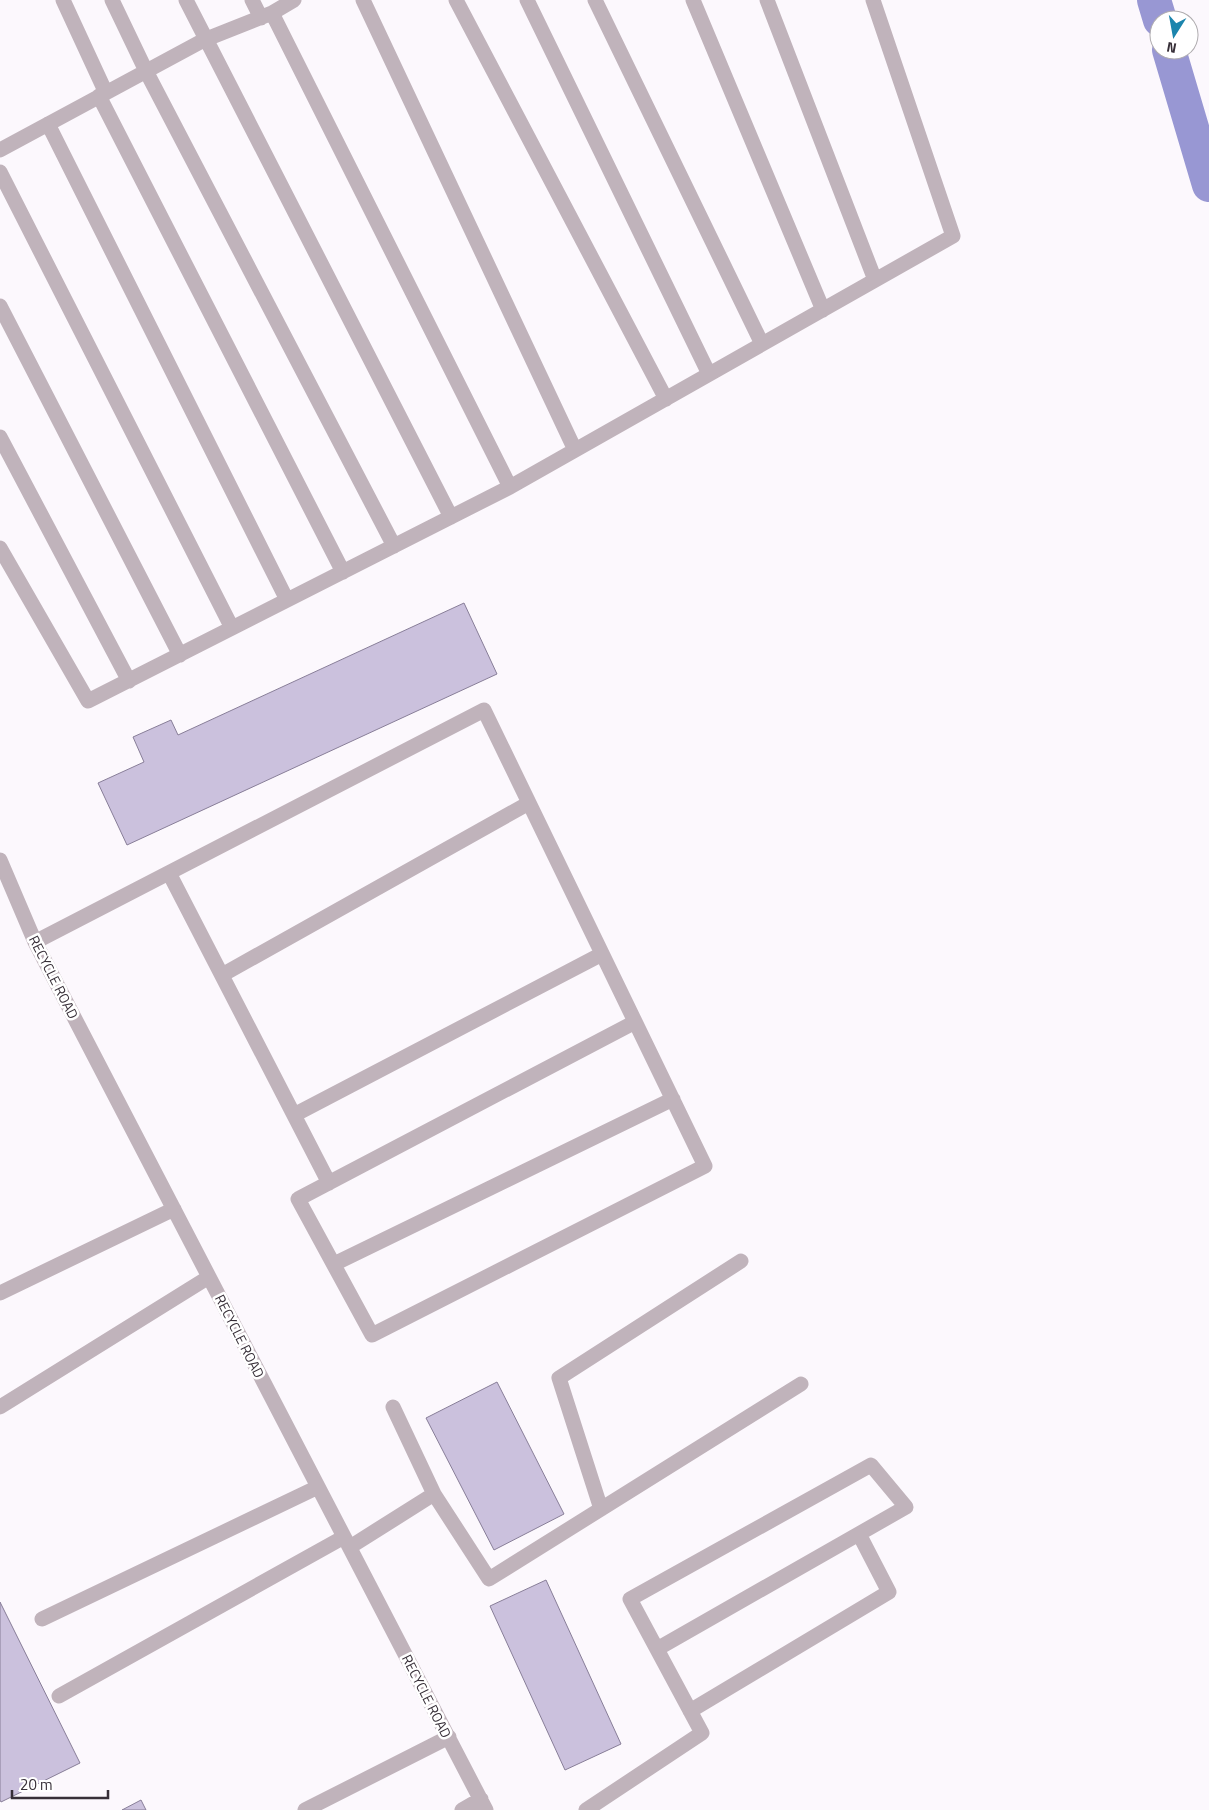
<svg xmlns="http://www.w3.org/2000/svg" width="1209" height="1810" font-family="'Titillium Web',sans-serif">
	<rect width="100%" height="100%" fill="#fcf8fd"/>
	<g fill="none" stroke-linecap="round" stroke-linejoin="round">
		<path stroke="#9897d3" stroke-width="34" d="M1154,0l6,20
			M1169,50l40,135"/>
	</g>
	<path fill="#cbc1dd" stroke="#887e98" d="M464,603l33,71 -370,171 -29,-62 46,-21 -11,-25 38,-17 7,15z
		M497,1382l67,132 -70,36 -68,-132z
		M546,1580l75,164 -56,26 -75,-164z
		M0,1602l80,161 -79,39 -1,-2z
		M141,1800l5,10h-24z"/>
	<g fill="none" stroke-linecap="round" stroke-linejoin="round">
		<path stroke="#c0b3bb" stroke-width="15" d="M63,0l43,93
			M112,0l34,71 248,475
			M186,0l265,517
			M252,0l9,18
			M363,0l212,450
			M456,0l210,399
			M527,0l182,374
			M595,0l167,344
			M693,0l130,310
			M767,0l108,280
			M99,96l244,476
			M48,124l239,476
			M0,150l204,-110 68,-27 22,-13
			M0,172l232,456
			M0,306l180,349
			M0,437l129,244
			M510,487l443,-251 -80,-236
			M0,548l88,153 422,-214 -238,-474
			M0,860l35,82 451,868
			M169,873l160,310
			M35,942l449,-232 221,456 -333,169 -74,-136 337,-177
			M222,975l307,-172
			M294,1115l308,-161
			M334,1264l339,-165
			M0,1293l174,-84
			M0,1407l209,-130
			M393,1407l41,87
			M601,1509l-42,-131 182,-117
			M350,1547l84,-53 55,85 312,-195
			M42,1619l276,-132
			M59,1696l285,-159
			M690,1711l199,-119 -30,-58
			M305,1810l144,-73
			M462,1810l19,-11
			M586,1810l116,-77 -72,-134 241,-134 35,42 -249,142"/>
	</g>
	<g text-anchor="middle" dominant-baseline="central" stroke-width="5" stroke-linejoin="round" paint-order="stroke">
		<g font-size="14" fill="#372f38" stroke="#fff">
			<text transform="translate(54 977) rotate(63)">RECYCLE ROAD</text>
			<text transform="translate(240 1336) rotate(63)">RECYCLE ROAD</text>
			<text transform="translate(427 1696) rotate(63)">RECYCLE ROAD</text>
		</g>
	</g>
	<g transform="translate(1174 35) rotate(191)"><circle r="24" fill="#ffffff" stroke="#afacaf"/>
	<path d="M0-4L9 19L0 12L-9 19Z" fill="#1c85ad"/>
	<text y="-8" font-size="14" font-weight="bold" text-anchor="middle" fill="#372f38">N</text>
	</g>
	<path d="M12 1790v8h96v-8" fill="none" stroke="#372f38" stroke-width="2.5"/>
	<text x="20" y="1790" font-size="15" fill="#372f38" stroke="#ffffff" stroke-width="4" paint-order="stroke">20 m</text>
</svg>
